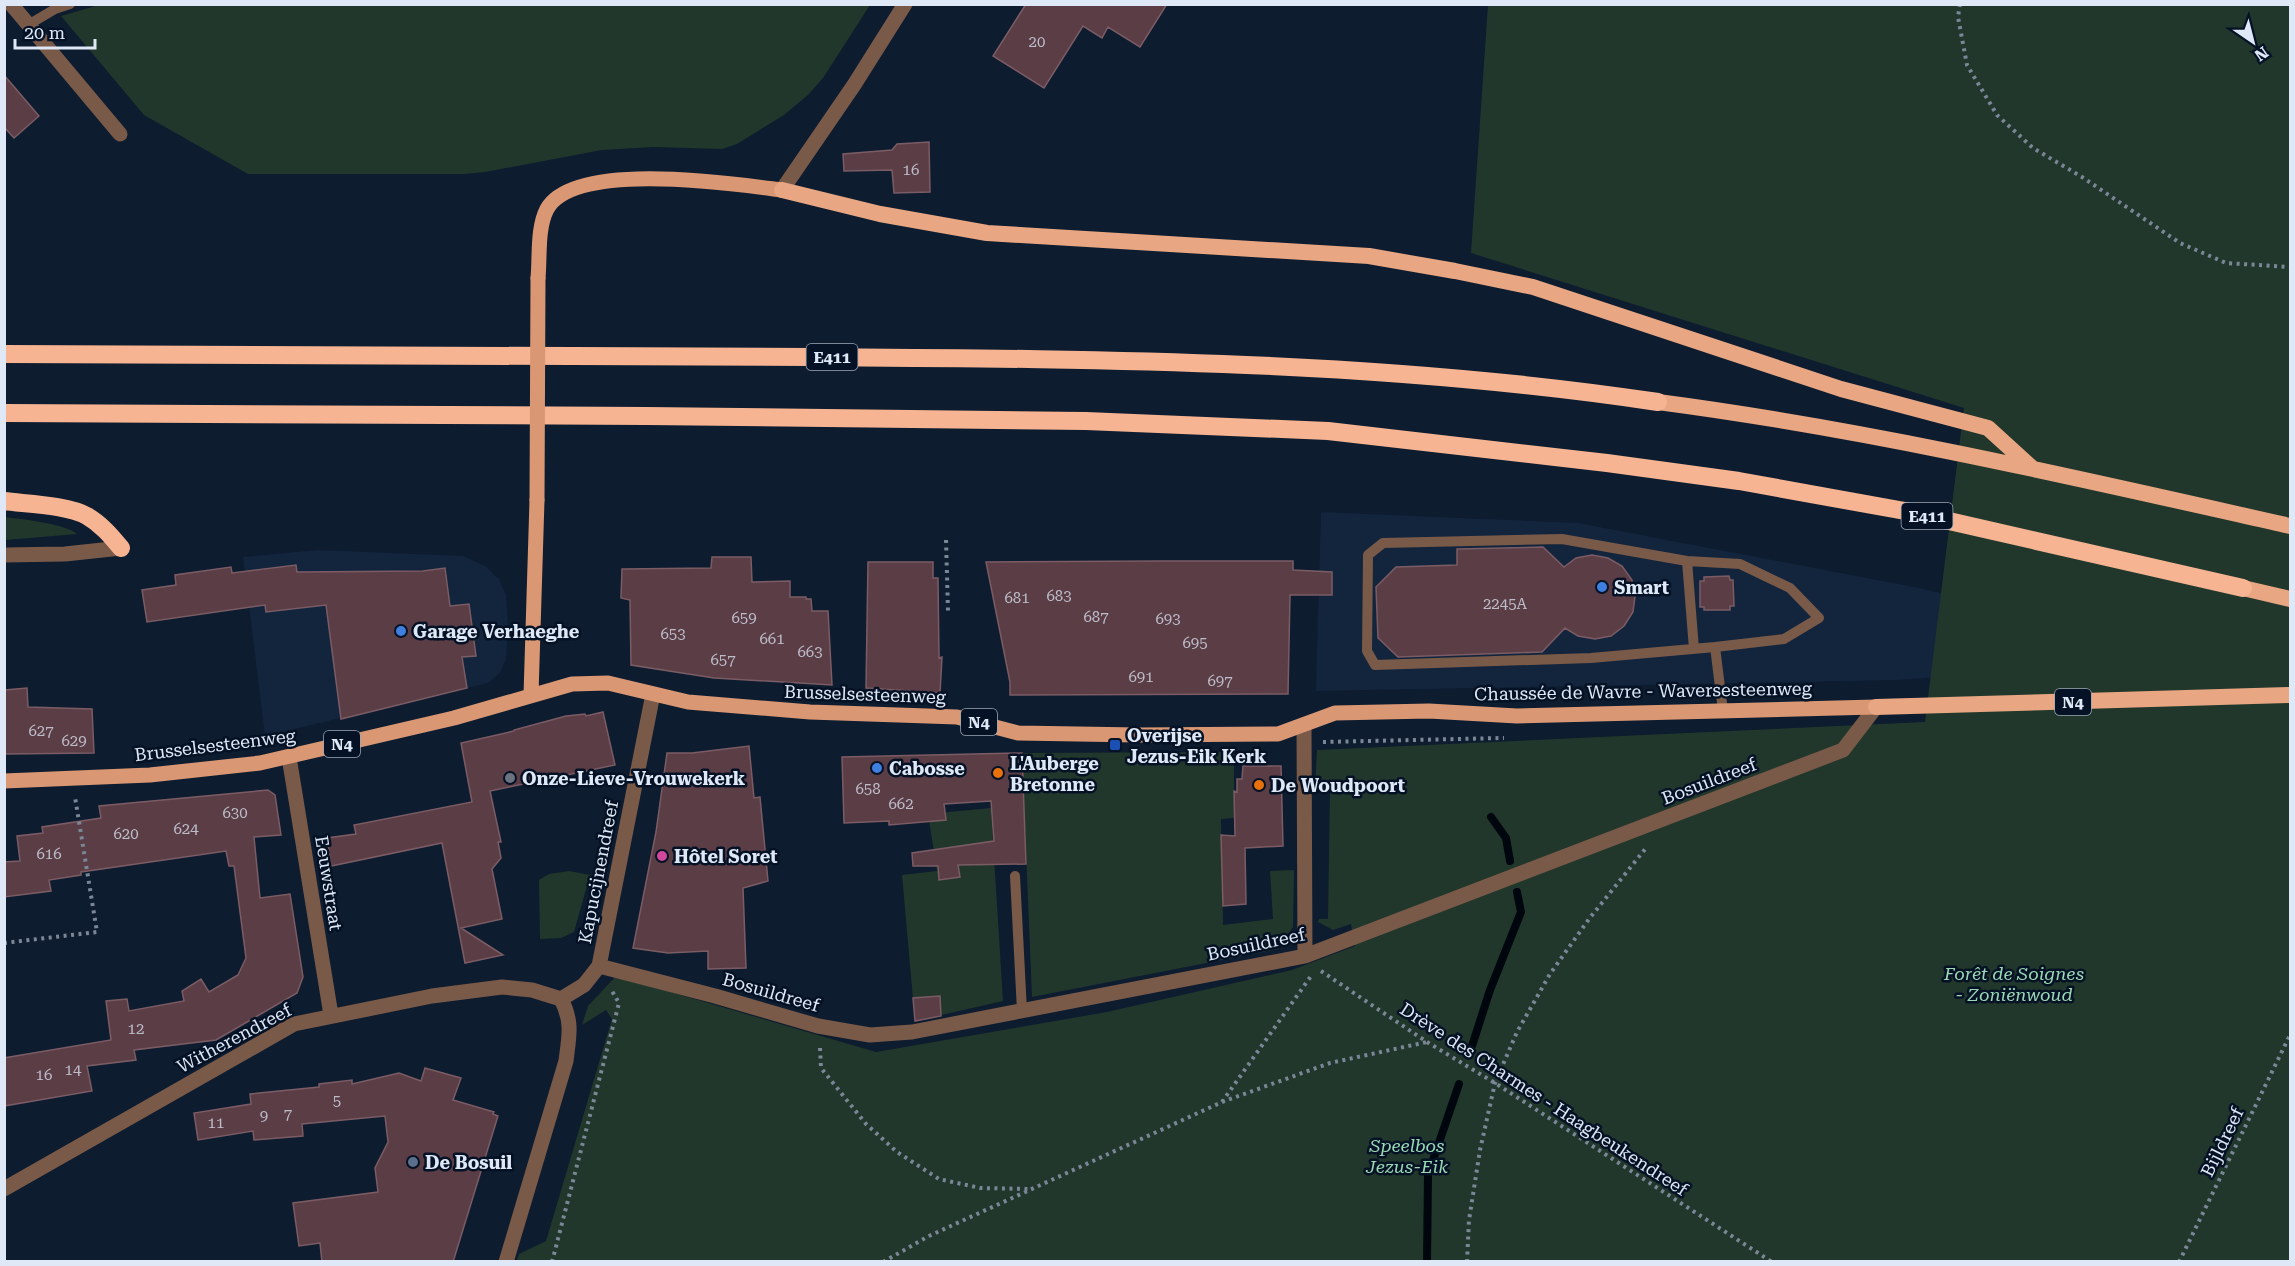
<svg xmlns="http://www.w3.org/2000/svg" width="2295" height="1266" font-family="'Roboto Serif',serif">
	<rect width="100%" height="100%" fill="#0d1c2f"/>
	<path fill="#12253d" d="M1321,512l257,11 341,65 294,70 -315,22 -582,11z
		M318,550l145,6 22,10 14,13 7,16 2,34 -2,30 -6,14 -12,10 -223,53 -22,-179z"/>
	<path fill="#22372b" d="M99,5v-1l771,1 -47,73 -15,17 -24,20 -47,29 -15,5 -69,-2 -51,3 -117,22 -21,2h-216l-104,-59 -83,-99z
		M1488,5h802v1256l-1774,1 3,-8 27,-13 66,-222 -6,-9 -24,15 6,-19 28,-30 260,76 231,-40 185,-42 63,-24 -4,-22 -18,6 -15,-8 1,-3h9l2,-130 -15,-1 2,-38 608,-28 39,-314 -493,-155z
		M5,517c15,2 62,7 72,17l-72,6z
		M1234,752v66l-13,1 2,106 50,-6 -3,-48 24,-1 -1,57 -15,22 -246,48 -10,-244z
		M991,808l12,193 -88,20 -13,-146 35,-4 -9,-57z
		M569,871l21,4 -16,57 -13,6 -21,1 -1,-59 10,-6z"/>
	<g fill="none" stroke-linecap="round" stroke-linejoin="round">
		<path stroke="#00060d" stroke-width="8" d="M1491,817l15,21 4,23
			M1472,1046l18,-56 31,-78 -4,-20
			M1427,1262l1,-87 31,-91"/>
	</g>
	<path fill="#5a3d45" stroke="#7b5c65" stroke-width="1.5" d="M1026,4h141l-27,43 -32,-20 -6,11 -19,-12 -39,62 -51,-32z
		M4,75l35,41 -25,22 -10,-11z
		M929,142l1,50 -36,1 -2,-23 -48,1 -1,-17 49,-4 5,-6z
		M1543,547l21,20 12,-9 16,-3 16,3 14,8 10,14 3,16 -2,16 -9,14 -13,10 -16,3 -17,-3 -13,-8 -23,24 -144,5 -20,-19 -2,-51 20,-20 61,-2v-16z
		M712,557h39l1,25 38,-1v16h16v2h5l1,12h16l4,74 -118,-7 -83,-13 -1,-65 -9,-2 1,-29 89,-1z
		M1160,561h133v9l39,2v23h-42l-2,99 -278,1v-13l-24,-120z
		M868,562h65v16h5l1,80 3,-1 -2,36 -74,-5z
		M296,565l1,7 126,-1 22,-3 5,38 19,-2 7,52 -14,1 5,31 -126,31 -15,-114 -60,7 -1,-7 -118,17 -5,-32 34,-5 -1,-10 56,-8 1,6z
		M1729,576l1,4h3l1,26h-4v4h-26v-3h-4v-26h4v-4z
		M27,688l1,19 64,2 2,44 -89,1v-64z
		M603,712l12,53 -125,26 11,51h-3l3,16 -9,11 10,50 -41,9 42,27 -38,8 -23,-120 -111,23 -4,-28 29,-4 -2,-9 118,-23 -11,-59 53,-12v-1l52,-14 19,-2 1,2z
		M749,746l5,52 6,-1 8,84 -25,7 3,80 -38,1v-18l-40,2 -35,-5 23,-116 11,-79h25z
		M1022,753l4,111 -68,1 2,12 -21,3 -1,-14h-25l-1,-13 82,-12 -3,-40 -47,3 2,16 -57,5v-4l-45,2 -2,-66z
		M1243,766h38l2,80 -38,2 1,56 -23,2 -2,-71 14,1 -1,-45 3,1v-13h5z
		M268,790l7,5 6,40 -27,2 6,61 30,-4 13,83 -6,16 -81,47 -82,10 2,10 -49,6 5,25 -88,15v-48l107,-18 -5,-39 21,-2 2,12 55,-10 -2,-10 19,-12 8,13 29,-17 8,-17 -12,-92h-5l-3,-15 -145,21v3l-32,5 2,11 -47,6v-35l16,-1 -3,-25 26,-3 -1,-6 59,-9 -2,-12z
		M940,996l1,20 -26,5 -2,-23z
		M425,1068l36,10 -8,22 41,12 -1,2 5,2 -45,146h-131l-2,-19 -21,3 -6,-43 85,-11 -3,-24 13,-26 -3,-26 -83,8 1,12 -49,4 -1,-9 -55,9 -4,-27 57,-9 -1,-10 69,-7v-3l33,-4v4l47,-11 22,8z"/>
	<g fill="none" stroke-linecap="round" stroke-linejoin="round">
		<path stroke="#7b8797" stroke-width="4" stroke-dasharray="3 4.5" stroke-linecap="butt" d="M1960,4l-2,13 9,48 30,50 36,33 49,29 98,66 46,20 64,4
			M946,540l2,71
			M1323,742l181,-4
			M4,943l93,-11 -22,-135
			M1321,971l106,71 68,41 277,179
			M820,1048l1,20 45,56 31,28 42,27 41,9 49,1
			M1222,1102l89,-126
			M552,1262l67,-259 -7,-12
			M883,1262l46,-26 293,-134 108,-39 97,-21
			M1467,1262l2,-42 11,-70 15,-67 22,-51 33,-58 39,-55 57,-71
			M2179,1262l111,-227"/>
		<path stroke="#795948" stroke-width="10" d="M28,25l27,-16 15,-5
			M1687,561l7,88
			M1715,647l-124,11 -216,7 -8,-14 1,-96 15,-12 179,-4 125,22 53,3 50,24 29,30 -35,21 -69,8 8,64
			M1015,876l7,135"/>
		<path stroke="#795948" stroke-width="15" d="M782,190l72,-105 51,-81
			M4,555l61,-1 56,-6
			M1304,725l1,231
			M289,757l42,258
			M599,966l116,30 103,30 52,9 42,-3 393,-76 538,-206 33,-43
			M561,999l23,-14 15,-19 54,-272
			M4,1189l290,-165 138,-28 70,-9 30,3 29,9
			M506,1262l60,-201c3,-25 7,-39 -5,-62"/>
		<path stroke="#795948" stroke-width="15" d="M11,4l109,130"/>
		<path stroke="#da9773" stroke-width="15" d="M538,278c2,-21 -1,-50 9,-69 28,-49 187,-25 235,-19
			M531,695l6,-195
			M4,781l146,-6 110,-12 194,-45 118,-34 36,-1 80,19 122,10 147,5 61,16 120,2 140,-1 57,-21 94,-2 88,5 359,-9"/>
		<path stroke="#e8a682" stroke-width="16" d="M782,190l98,24 107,19 382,23 86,15 78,16 308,102 147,39 44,40
			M1658,402c214,28 423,77 632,124
			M2243,588l47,11
			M1876,707l414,-12"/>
		<path stroke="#f6b492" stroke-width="18" d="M4,354c270,1 539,2 808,3 283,2 566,3 846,45
			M4,413l642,3 440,5 242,10 279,32 132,18 166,30 338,77
			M4,501c23,3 64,4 83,15 14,8 24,20 34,32"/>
		<path stroke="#da9773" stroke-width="15" d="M537,500l1,-222"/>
	</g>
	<g fill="#3f7fe0" stroke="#051225" stroke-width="2">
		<circle cx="1602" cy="587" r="6"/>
		<circle cx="401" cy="631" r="6"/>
		<circle cx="877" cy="768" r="6"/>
	</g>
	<rect fill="#1a4fb4" stroke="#051225" stroke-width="2" x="1109" y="739" width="12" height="12" rx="3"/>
	<g fill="#e8710a" stroke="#051225" stroke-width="2">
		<circle cx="998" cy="773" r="6"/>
		<circle cx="1259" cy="785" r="6"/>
	</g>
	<circle fill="#6b7280" stroke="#051225" stroke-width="2" cx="510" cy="778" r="6"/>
	<circle fill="#d1479c" stroke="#051225" stroke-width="2" cx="662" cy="856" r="6"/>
	<circle fill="#5c6f8a" stroke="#051225" stroke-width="2" cx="413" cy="1162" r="6"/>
	<g text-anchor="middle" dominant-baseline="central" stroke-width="5" stroke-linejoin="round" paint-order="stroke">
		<g font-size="15" fill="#bdbdca">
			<text x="1037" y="42">20</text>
			<text x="911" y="170">16</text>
			<text x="1059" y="596">683</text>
			<text x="1017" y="598">681</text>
			<text x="1505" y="604">2245A</text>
			<text x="1096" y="617">687</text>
			<text x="744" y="618">659</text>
			<text x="1168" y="619">693</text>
			<text x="673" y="634">653</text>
			<text x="772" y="639">661</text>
			<text x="1195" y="643">695</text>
			<text x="810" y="652">663</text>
			<text x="723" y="660">657</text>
			<text x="1141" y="677">691</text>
			<text x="1220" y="681">697</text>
			<text x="41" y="731">627</text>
			<text x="74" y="741">629</text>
			<text x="868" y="789">658</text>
			<text x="901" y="804">662</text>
			<text x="235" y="813">630</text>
			<text x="186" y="829">624</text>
			<text x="126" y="834">620</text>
			<text x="49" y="854">616</text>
			<text x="136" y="1029">12</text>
			<text x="73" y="1070">14</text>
			<text x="44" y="1075">16</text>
			<text x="337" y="1101">5</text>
			<text x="288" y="1114">7</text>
			<text x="264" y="1116">9</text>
			<text x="216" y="1123">11</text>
		</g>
		<g fill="#051225" stroke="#9da8b7" stroke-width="1.5">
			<rect x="806.5" y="344" width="51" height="26" rx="4.5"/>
			<rect x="1901.5" y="503" width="51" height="26" rx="4.5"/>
			<rect x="2055" y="689" width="36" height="26" rx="4.5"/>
			<rect x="961" y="709" width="36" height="26" rx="4.5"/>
			<rect x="324" y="731" width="36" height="26" rx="4.5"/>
		</g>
		<g font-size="16" font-weight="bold" fill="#dee8f6">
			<text x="832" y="357">E411</text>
			<text x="1927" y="516">E411</text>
			<text x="2073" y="702">N4</text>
			<text x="979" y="722">N4</text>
			<text x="342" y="744">N4</text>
		</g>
		<g font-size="18" font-weight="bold" fill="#dee8f6" stroke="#051225" text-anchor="start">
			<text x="1614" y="587">Smart</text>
			<text x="413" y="631">Garage Verhaeghe</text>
			<text x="1127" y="735">Overijse<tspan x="1127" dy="21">Jezus-Eik Kerk</tspan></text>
			<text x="1010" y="763">L'Auberge<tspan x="1010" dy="21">Bretonne</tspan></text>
			<text x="889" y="768">Cabosse</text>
			<text x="522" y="778">Onze-Lieve-Vrouwekerk</text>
			<text x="1271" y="785">De Woudpoort</text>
			<text x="674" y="856">Hôtel Soret</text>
			<text x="425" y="1162">De Bosuil</text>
		</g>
		<g font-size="18" fill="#dee8f6" stroke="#051225">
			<text transform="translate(1643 691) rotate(-1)">Chaussée de Wavre - Waversesteenweg</text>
			<text transform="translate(865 694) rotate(2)">Brusselsesteenweg</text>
			<text transform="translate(215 745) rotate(-7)">Brusselsesteenweg</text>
			<text transform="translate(1709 781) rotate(-21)">Bosuildreef</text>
			<text transform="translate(598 872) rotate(-79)">Kapucijnendreef</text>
			<text transform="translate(329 883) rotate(81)">Eeuwstraat</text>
			<text transform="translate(1256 944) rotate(-12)">Bosuildreef</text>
			<text transform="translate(771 992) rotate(16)">Bosuildreef</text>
			<text transform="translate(234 1038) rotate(-28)">Witherendreef</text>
			<text transform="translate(1544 1099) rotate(33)">Drève des Charmes - Haagbeukendreef</text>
			<text transform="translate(2222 1142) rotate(-64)">Bijldreef</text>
		</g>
		<g font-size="18" font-style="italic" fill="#9ad9b4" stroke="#051225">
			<text x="2014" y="973">Forêt de Soignes<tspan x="2014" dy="21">- Zoniënwoud</tspan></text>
			<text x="1407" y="1145">Speelbos<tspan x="1407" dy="21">Jezus-Eik</tspan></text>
		</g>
	</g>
	<rect width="2295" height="1266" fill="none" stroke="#dee8f6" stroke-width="12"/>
	<g transform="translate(2253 42) rotate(145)" stroke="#051225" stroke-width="4.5" paint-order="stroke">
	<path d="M0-4.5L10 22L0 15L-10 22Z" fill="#dee8f6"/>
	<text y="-9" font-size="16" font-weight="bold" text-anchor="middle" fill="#dee8f6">N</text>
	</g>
	<path d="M15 39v9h80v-9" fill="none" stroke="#dee8f6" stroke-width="3"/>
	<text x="24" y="39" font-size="18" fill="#dee8f6" stroke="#051225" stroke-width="4.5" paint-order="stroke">20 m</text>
</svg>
